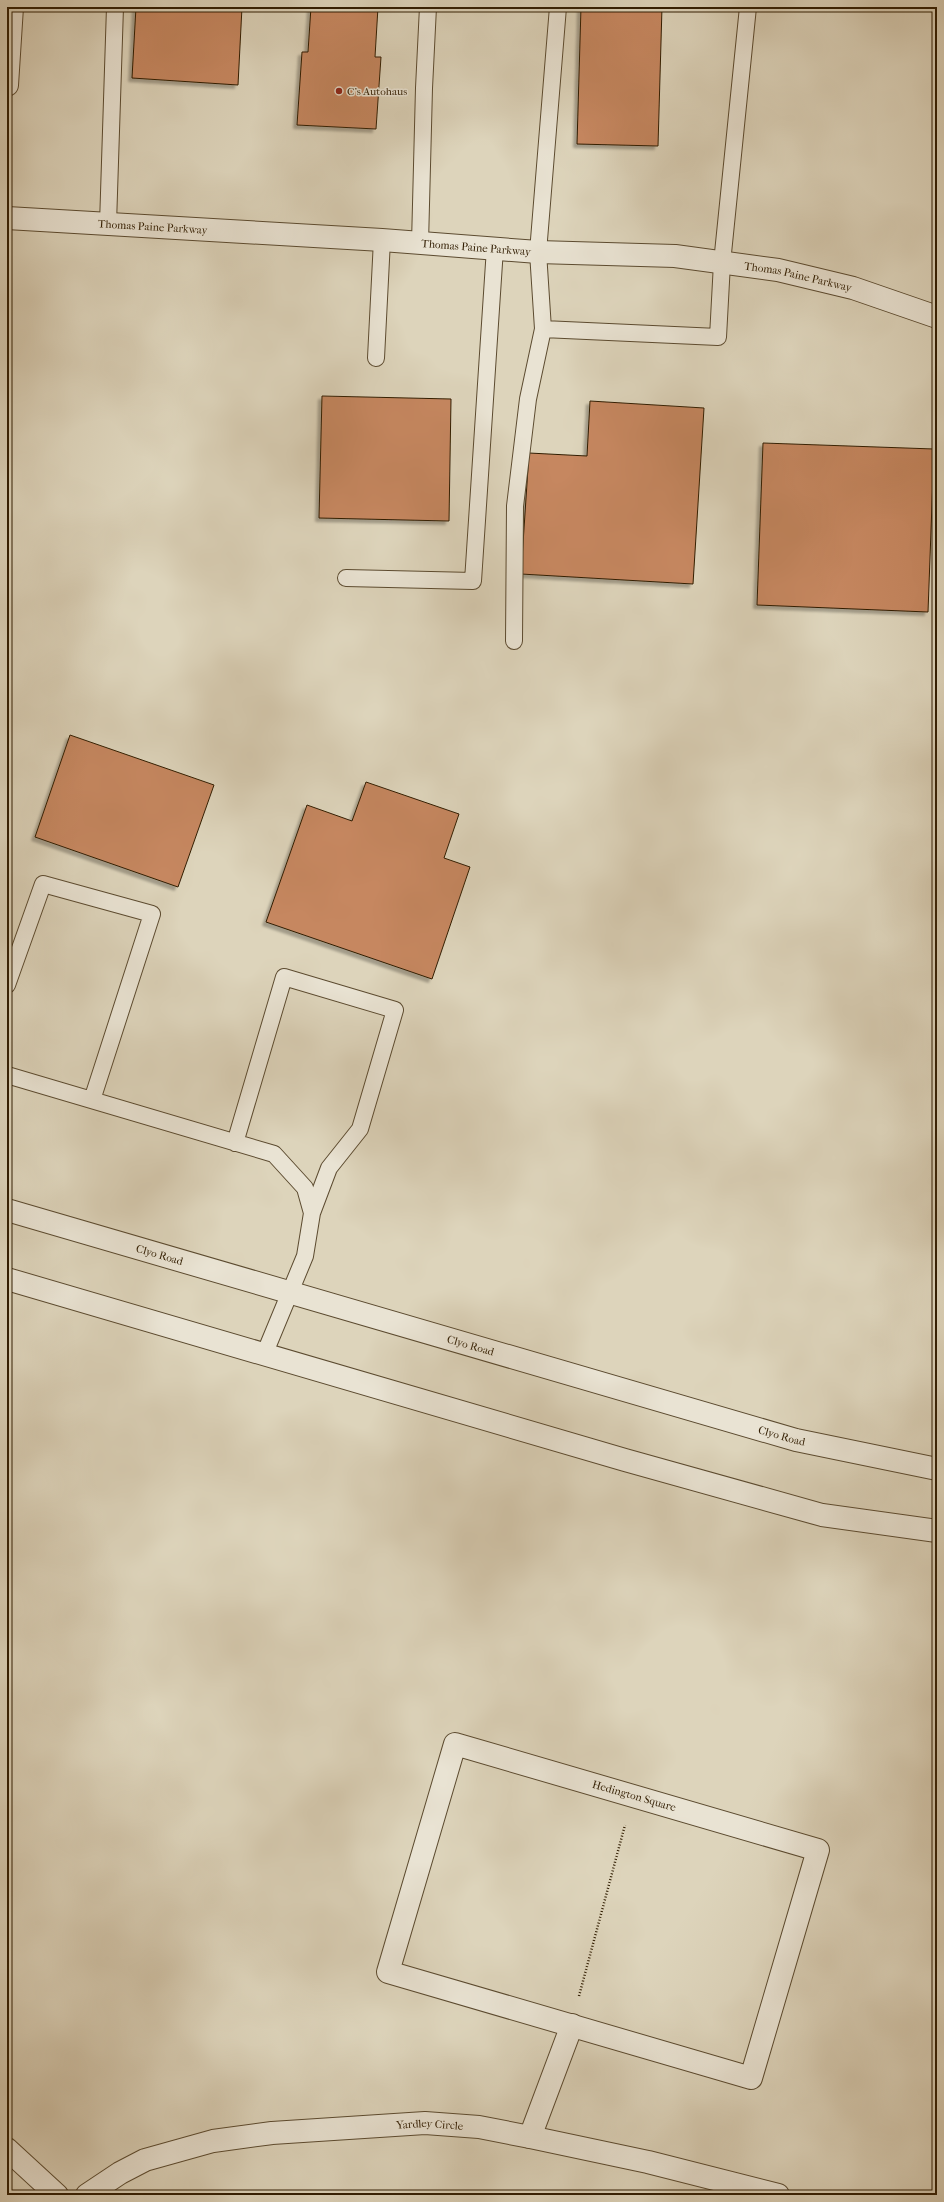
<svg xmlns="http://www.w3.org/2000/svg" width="944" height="2202" font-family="'IM FELL French Canon',serif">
	<defs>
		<filter id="shadow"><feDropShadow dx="-3.5" dy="3.5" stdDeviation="1" flood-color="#0004"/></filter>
	</defs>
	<rect width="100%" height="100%" fill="#ddd4bb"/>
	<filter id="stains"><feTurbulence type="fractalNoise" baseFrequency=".005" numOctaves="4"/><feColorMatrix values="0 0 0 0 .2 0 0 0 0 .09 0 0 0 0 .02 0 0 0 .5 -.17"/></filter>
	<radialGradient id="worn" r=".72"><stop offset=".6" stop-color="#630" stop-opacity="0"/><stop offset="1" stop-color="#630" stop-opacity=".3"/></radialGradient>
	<path fill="#c68761" stroke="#311d02" filter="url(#shadow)" d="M136,7h106l-4,78 -106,-7z
		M311,7h67l-3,50h6l-5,72 -79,-4 5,-73h6z
		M581,7h81l-4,139 -81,-2z
		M322,396l129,3 -2,122 -130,-3z
		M590,401l114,7 -11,176 -172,-10 8,-121 58,3z
		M763,443l171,6 -6,163 -171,-7z
		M70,735l144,50 -36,102 -143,-50z
		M366,782l93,32 -15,44 26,9 -38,112 -166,-57 41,-117 45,16z"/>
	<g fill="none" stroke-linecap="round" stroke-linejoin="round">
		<g stroke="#5c4b30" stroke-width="18">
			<path id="service" d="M558,7l-20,245 5,77 175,8 4,-74 26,-256
				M108,224l7,-217
				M420,243l4,-155 4,-81
				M376,358l6,-118
				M346,578l127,3 22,-333
				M514,641l1,-135 13,-107 15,-70
				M7,985l36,-101 109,30 -60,186
				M7,1075l267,79 31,34 7,25 -7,43 -41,99
				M235,1143l49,-166 111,33 -35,119 -31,39 -17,45"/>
		</g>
		<g stroke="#5c4b30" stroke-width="24">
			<g id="minor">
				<path d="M7,85l5,-78"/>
				<path id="s1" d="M7,218l375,22 156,12 137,4 103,14 75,18 84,29"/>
				<path d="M455,1744l363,106 -67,228 -363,-106z"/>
				<path d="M530,2137l42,-112"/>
				<path d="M7,2149l50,46"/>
				<path id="s2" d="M87,2195l33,-22 25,-13 68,-19 59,-8 153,-10 54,4 51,10 118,25 130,33"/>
			</g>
		</g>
		<g stroke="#5c4b30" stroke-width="24">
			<g id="tertiary">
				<path id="s3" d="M7,1210l789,230 141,29"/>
				<path d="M7,1279l618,181 197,55 115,16"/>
			</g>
		</g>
		<path stroke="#311d02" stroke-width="2.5" stroke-dasharray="1 2" stroke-linecap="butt" d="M579,1996l46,-171"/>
		<use href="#service" stroke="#e9e3d3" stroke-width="16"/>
		<use href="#minor" stroke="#e9e3d3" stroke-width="22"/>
		<use href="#tertiary" stroke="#e9e3d3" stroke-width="22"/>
	</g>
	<circle fill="#8f2418" stroke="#e9e3d3" stroke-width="1.5" cx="339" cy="91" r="4"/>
	<g text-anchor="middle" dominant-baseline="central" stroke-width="3" stroke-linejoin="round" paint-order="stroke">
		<g font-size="11" fill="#311d02" stroke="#e9e3d3" text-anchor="start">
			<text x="347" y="91">C's Autohaus</text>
		</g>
		<g font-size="11" fill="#311d02" stroke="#e9e3d3">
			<text stroke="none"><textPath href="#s1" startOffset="146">Thomas Paine Parkway</textPath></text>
			<text stroke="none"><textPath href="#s1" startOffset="470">Thomas Paine Parkway</textPath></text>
			<text stroke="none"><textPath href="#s1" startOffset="794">Thomas Paine Parkway</textPath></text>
			<text stroke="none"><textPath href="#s3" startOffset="159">Clyo Road</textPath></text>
			<text stroke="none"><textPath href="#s3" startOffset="483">Clyo Road</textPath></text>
			<text stroke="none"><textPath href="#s3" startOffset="807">Clyo Road</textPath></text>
			<text transform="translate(634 1796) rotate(16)">Hedington Square</text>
			<text stroke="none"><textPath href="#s2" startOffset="356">Yardley Circle</textPath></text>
		</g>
	</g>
	<rect width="944" height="2202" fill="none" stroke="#ddd4bb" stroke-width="24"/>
	<rect x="8" y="8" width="928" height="2186" fill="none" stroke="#311d02" stroke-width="2"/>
	<rect x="12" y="12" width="920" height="2178" fill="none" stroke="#311d02"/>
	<rect width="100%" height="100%" filter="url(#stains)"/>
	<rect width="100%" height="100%" fill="url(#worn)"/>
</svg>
